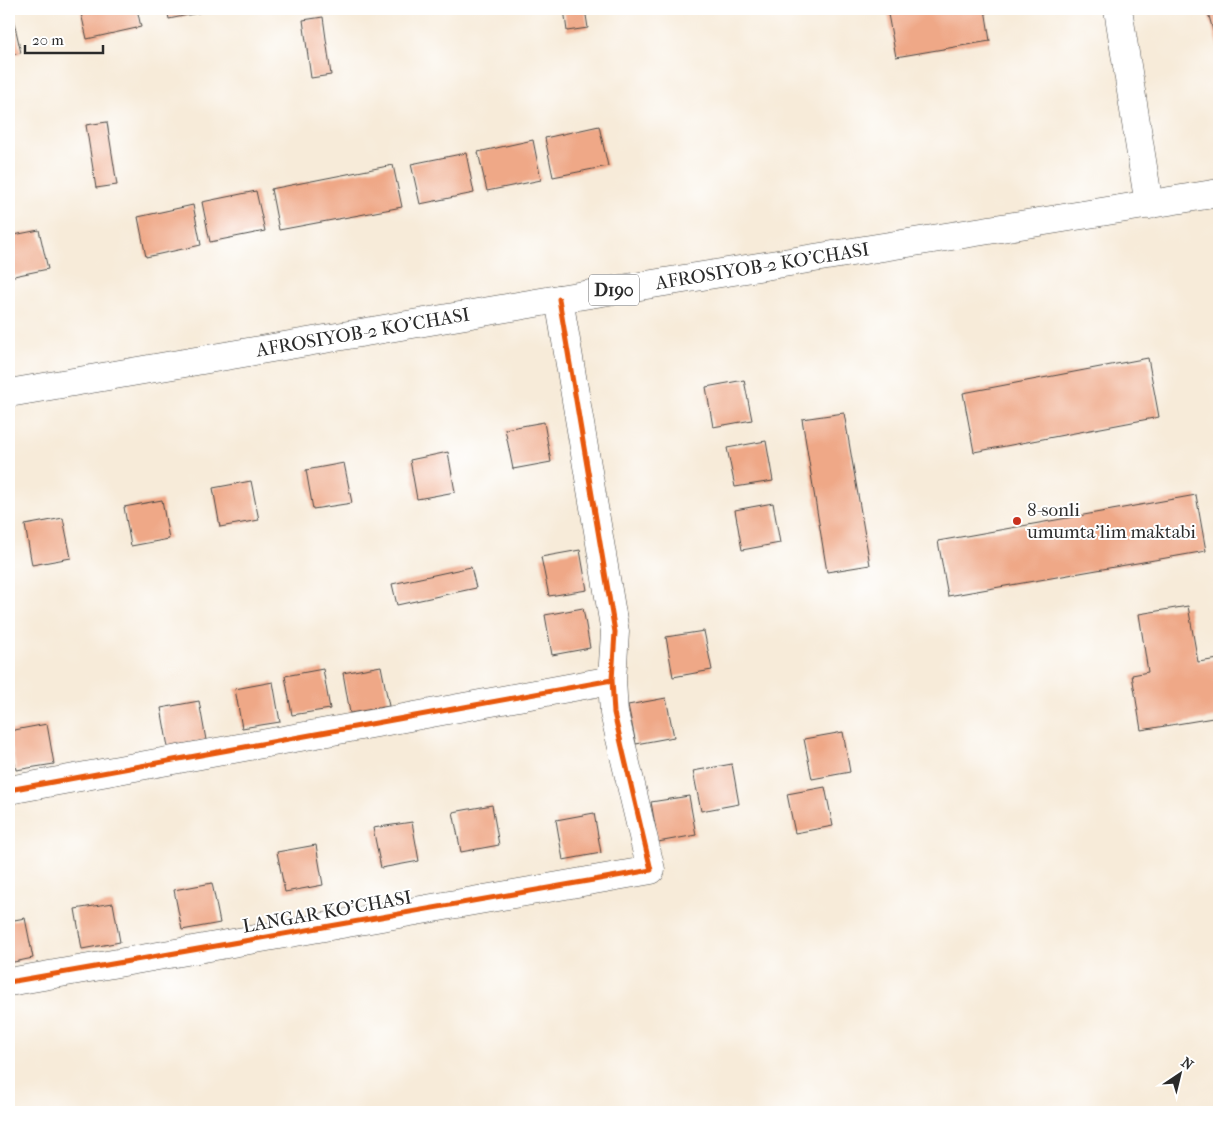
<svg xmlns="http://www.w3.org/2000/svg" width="1228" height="1121" font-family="'IM FELL French Canon',serif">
	<rect width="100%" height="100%" fill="#fff"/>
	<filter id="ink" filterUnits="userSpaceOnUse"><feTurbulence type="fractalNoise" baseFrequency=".02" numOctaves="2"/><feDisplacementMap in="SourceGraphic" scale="10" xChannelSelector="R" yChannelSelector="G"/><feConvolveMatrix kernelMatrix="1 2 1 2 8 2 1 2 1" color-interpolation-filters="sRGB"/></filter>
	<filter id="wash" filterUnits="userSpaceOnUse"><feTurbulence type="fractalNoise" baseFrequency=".0096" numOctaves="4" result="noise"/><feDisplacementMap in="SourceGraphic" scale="20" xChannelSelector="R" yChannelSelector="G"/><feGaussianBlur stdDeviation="1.12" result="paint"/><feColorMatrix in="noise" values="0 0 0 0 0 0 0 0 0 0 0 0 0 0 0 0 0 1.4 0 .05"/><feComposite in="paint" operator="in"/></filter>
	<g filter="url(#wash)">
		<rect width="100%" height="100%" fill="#f7ebd9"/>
		<g id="blocks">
			<path fill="#efa887" d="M80,9h57l4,18 -54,12z
				M167,9h45v1l-43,9z
				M564,9h21l3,19 -21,3z
				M887,9h98l5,32 -94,16z
				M1207,9h12v43z
				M12,13l9,40 -12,2v-41z
				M323,17l8,58 -20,3 -8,-58z
				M107,122l10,63 -21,3 -10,-63z
				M599,126l9,40 -55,11 -8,-39z
				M533,140l8,40 -54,11 -9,-39z
				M466,153l8,40 -54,11 -9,-40z
				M393,165l9,42 -123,23 -8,-41z
				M256,191l9,40 -55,11 -8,-40z
				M193,205l8,40 -55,12 -8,-40z
				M39,230l9,39 -39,8v-41z
				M1148,358l11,59 -185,35 -11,-59z
				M744,380l8,40 -39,7 -7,-40z
				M844,413l26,152 -43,7 -25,-153z
				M544,422l7,40 -38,7 -8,-40z
				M766,441l7,40 -38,6 -8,-39z
				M448,452l7,40 -38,7 -7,-39z
				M344,463l8,40 -39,6 -7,-39z
				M251,481l8,39 -39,7 -7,-39z
				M1196,495l10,56 -258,45 -10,-55z
				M162,500l7,39 -38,7 -7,-39z
				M773,503l7,40 -38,7 -7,-40z
				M63,518l8,40 -39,7 -7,-40z
				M580,550l7,40 -38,6 -8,-39z
				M471,567l5,21 -79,17 -5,-21z
				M1188,606l10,56 21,-3v58l-78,13 -9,-55 16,-3 -9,-58z
				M583,608l7,40 -38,7 -7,-40z
				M704,631l8,39 -39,7 -7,-40z
				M381,666l8,40 -39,7 -7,-40z
				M323,669l7,40 -38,6 -7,-39z
				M273,682l7,40 -38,6 -7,-39z
				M666,698l8,39 -38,7 -8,-39z
				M199,701l7,39 -38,7 -7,-39z
				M47,724l7,40 -38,6 -7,-39z
				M843,732l7,40 -38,7 -8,-40z
				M732,764l7,40 -38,7 -8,-40z
				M825,787l8,39 -38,7 -8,-39z
				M689,796l7,39 -38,7 -7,-40z
				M492,805l7,40 -38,7 -8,-40z
				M594,813l7,40 -38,7 -7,-40z
				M412,822l7,39 -38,7 -8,-40z
				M316,845l7,40 -38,7 -8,-40z
				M212,883l8,40 -38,7 -8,-40z
				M113,903l7,39 -38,7 -7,-40z
				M25,918l8,40 -24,5v-42z"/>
		</g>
	</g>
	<g filter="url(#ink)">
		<use href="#blocks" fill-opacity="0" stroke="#4a4845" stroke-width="1"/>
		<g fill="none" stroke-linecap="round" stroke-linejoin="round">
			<g stroke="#4a4845" stroke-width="29">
				<path id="minor" d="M9,790l603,-110
					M9,982l642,-112 -37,-157 -2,-33 3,-48 -56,-333"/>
			</g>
			<g stroke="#4a4845" stroke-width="29">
				<g id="major">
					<path d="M1118,9l31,196"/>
					<path id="s1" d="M9,393l550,-94 660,-106"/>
				</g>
			</g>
			<use href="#minor" stroke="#fff" stroke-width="28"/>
			<use href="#major" stroke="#fff" stroke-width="28"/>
			<g stroke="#fff" stroke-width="8">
				<path id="cycleway" d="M9,790l603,-110
					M9,982l642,-112 -37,-157 -2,-33 3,-48 -56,-333"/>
			</g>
			<use href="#cycleway" stroke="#e8590c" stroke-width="5"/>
		</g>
	</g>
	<circle fill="#c8321e" stroke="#fff" stroke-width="2" cx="1017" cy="521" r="5"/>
	<g text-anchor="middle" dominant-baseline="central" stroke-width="4" stroke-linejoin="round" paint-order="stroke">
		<rect fill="#fff" stroke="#6b6b6b" stroke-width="1" x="589" y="274.5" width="50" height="31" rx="4"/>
		<g font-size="18" font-weight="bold" fill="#2b2b2b">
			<text x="614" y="290">D190</text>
		</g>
		<g font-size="19" fill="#2b2b2b" stroke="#fff">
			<text stroke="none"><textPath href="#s1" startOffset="764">AFROSIYOB-2 KO'CHASI</textPath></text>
			<text stroke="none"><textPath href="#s1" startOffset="359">AFROSIYOB-2 KO'CHASI</textPath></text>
			<text transform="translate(327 912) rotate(-10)">LANGAR KO'CHASI</text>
		</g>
		<g font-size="19" fill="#2b2b2b" stroke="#fff" text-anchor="start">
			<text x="1027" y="510">8-sonli<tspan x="1027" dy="22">umumta'lim maktabi</tspan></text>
		</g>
	</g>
	<rect width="1228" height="1121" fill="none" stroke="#fff" stroke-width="30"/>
	<g transform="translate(1180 1074) rotate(35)" stroke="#ffffff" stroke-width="4" paint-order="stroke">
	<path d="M0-4L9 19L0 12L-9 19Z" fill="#2b2b2b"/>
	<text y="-8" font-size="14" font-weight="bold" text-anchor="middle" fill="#2b2b2b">N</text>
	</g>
	<path d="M25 45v8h78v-8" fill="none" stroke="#2b2b2b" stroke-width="2.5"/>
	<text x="32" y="45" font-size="15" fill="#2b2b2b" stroke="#ffffff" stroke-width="4" paint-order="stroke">20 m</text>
</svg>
